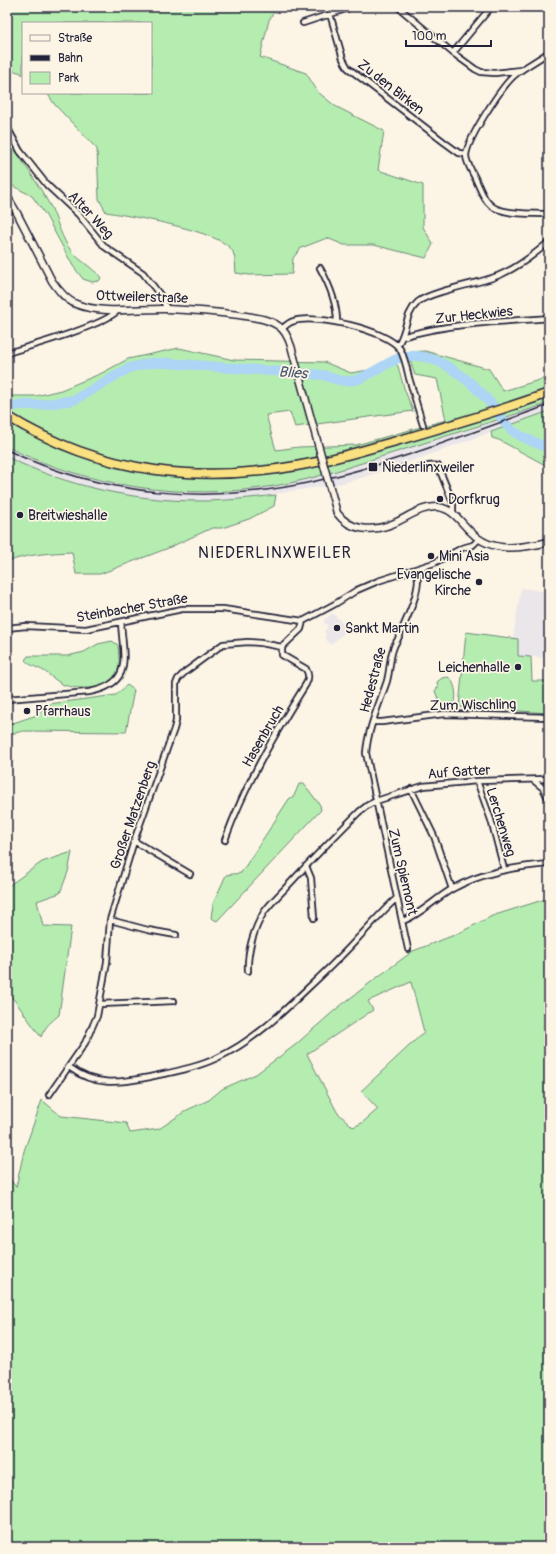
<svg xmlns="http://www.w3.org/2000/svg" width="556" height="1554" font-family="Pangolin,sans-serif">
	<rect width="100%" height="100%" fill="#fcf5e5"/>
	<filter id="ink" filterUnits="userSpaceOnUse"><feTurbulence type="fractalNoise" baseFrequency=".025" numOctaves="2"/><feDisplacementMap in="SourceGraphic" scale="8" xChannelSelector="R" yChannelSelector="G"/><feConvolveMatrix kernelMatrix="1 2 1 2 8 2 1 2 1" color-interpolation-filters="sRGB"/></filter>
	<g filter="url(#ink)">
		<path fill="#eae6ea" d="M549,403v8l-162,59 -43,13 -95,15 -49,3h-25l-55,-7 -33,-7 -64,-22 -16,-8v-10l19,9 64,22 65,12 45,2 48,-3 26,-3 38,-9 144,-43z
			M521,588l28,4v66l-31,-2v-17l-5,-1z
			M333,613l15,16 -17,16 -7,-8 2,-2 -2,-4 4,-4 -5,-6z"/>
		<path fill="#b5edb0" stroke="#6c8876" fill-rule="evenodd" d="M7,7h270l-8,13 -9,37 46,16 12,19 17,14 49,25 -6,39 45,15v42l10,17 -7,14 -52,-13h-30l-17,-7 -26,10 -8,10 -1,16 -43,1 -13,-2c-1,-6 0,-15 -3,-21 -9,-21 -103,-36 -127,-40l-7,-13 -2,-50 -42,-44 -8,-12h104v-70h-128v52l-4,-3 -12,-2z
			M7,137c14,23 31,46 44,70 7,15 10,31 21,45 6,7 27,21 29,26l-2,3 -7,1 -9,-3 -10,-13 -28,-52 -13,-18 -25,-13z
			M179,348l55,12 90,2 27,11 23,-4 13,-9 6,2 5,4 6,22 9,23 -118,16 -5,-15 -24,3 10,35 23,-3 57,-2 90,-25 -9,-41 -22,-4 -8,-23 18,-1 64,18 14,22 46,-14v26c-50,17 -100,32 -150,48 -41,13 -82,28 -125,35 -91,15 -184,1 -267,-39v-55l4,4h25l25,-6 41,-17 26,-14z
			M549,411v56l-50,-27 -7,-2 -1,-6z
			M7,457c59,29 127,44 193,44 25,0 51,-3 76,-6l-2,11 -25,13 -27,9h-10l-46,21 -66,25h-24l-4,-22c-22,1 -45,2 -65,10z
			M466,632l52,7v17l13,1 1,24h17v32l-90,-6z
			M112,641l6,4c0,7 2,15 1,21 -5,24 -37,25 -55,19 -7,-3 -14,-10 -20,-14 -7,-4 -14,-5 -19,-11l3,-4h39l17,-4 14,-8z
			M448,677c7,4 9,18 7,25l-10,4 -5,-2 -5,-13 3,-4 -1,-5 5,-4z
			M127,685l7,5 -8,42 -103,-1 -16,4v-10l30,-10 12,-11 67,-9z
			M299,784h5l16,21 1,5 -104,111 -6,-3 2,-14 13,-29 15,-2 48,-74 5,-3z
			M72,852l-4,20 -8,21 -23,8 6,25 28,1 -12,88c-8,7 -14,11 -18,22l-26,-36 -8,-8v-105l4,-4 31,-22z
			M549,898v649h-542v-371l9,11 8,-36 18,-51 19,16 65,7 4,10 29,-4 28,-19 22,-10 13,-11 34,-15 38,-28 41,-36 40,-31 38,-28 44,-17 35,-18zM411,982l13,50 -63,59 17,18 -16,14 -9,4 -16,-15 -30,-58 66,-44 -5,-9z"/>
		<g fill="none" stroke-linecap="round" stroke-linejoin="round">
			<path stroke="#acd5f6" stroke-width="10" d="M7,407l12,-2h20l35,-5 55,-32 21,-5h17l156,12c9,3 17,7 26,6 6,0 13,-3 18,-6 25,-12 34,-26 65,-16 21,7 46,29 60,46 8,8 12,20 21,26 11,8 23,12 36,17"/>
			<g stroke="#22223b" stroke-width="8">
				<path id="street" d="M398,7l55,46 22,16 6,3 14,1 26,-3
					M330,14l13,45 5,9 96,74 15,11 7,1
					M303,23l49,-16
					M549,52c-11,8 -23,14 -33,22 -14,11 -48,64 -50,81 0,8 7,18 10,25 5,11 9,24 21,29 16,6 35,4 52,5
					M453,53l38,-46
					M7,127l13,24 27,34 31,29 27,33 38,26 17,22 7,14
					M320,268c9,16 17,34 17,54
					M282,329c4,-4 7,-7 12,-8 22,-7 93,9 106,28 5,9 7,20 9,29 5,16 9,32 14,47
					M402,337c47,-14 98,-15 147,-19
					M397,346c10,-13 7,-31 21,-44 12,-10 56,-18 74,-24 21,-7 39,-21 57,-36
					M7,353c21,-6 101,-29 111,-43
					M403,468c11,7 23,-5 35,-2l15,37v10
					M7,628l19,-2 60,3 96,-20h41l80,12 32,-17 22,-14 21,-9 56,-18 28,-15 11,-3 6,-6
					M7,699l82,-7c45,-8 34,-35 32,-70
					M373,722h9l62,-8 105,3
					M533,780l10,8 6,12
					M477,781l14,39 13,49
					M411,789l23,47 18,53
					M225,840c21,-57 49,-105 81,-156 3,-6 3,-9 0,-15l-24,-14v-8
					M134,841l56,33
					M306,866l5,12 3,40
					M110,920l38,10 28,5
					M403,921c18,-7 32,-22 49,-32 31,-17 62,-22 97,-25
					M408,949l-42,-196c2,-25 13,-48 21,-72 4,-15 2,-29 11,-42 7,-18 26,-52 18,-70
					M248,971c-1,-20 6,-42 16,-59 9,-12 21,-23 31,-34 21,-23 42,-44 64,-66l9,-7 8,-4 47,-15 54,-5 69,-2
					M100,1004l74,-3
					M69,1067c26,20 51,16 81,10 22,-5 46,-9 67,-19 35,-16 63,-43 91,-70 17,-16 35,-33 51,-51 13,-13 24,-27 38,-39
					M49,1095l36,-52 12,-27 10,-54 3,-42 24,-79 40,-112 2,-8v-37l2,-5 7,-7 38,-28 25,-2 13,1 21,4 19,-18 2,-8"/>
			</g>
			<g stroke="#22223b" stroke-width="9">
				<path id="secondary" d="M7,196l10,17 35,68c7,10 14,19 24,23 28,11 62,4 91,5 24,1 49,3 72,6 14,2 33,4 43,14 7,7 10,19 12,28
					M337,513c13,18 35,19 55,11 15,-6 29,-18 46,-17 16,2 22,15 33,25 21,22 51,16 78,10"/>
			</g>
			<g stroke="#22223b" stroke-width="11">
				<path id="highway" d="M7,416c95,59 197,69 305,47 28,-5 56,-14 84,-22 52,-15 103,-30 153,-48"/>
			</g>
			<use href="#street" stroke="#fcf5e5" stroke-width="4.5"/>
			<use href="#secondary" stroke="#fcf5e5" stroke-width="6"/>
			<use href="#highway" stroke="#f9e181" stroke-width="8"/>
			<path stroke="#22223b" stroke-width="1.5" d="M7,450c98,47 204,55 309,31 79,-18 156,-49 233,-76"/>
			<g stroke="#22223b" stroke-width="9" stroke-linecap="butt">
				<path id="secondary-bridge" d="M294,357l43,156"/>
			</g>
			<use href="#secondary-bridge" stroke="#fcf5e5" stroke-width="6"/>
		</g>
	</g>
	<g fill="#22223b" stroke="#fcf5e5" stroke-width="1.5">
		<rect x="368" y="462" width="10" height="10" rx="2"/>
		<circle cx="440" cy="499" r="4"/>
		<circle cx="20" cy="515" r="4"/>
		<circle cx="431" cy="556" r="4"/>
		<circle cx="479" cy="582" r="4"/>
		<circle cx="337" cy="628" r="4"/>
		<circle cx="518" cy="667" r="4"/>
		<circle cx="27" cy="711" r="4"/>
	</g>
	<g text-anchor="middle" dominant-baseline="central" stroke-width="3.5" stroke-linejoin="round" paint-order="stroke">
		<g font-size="14" fill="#22223b" stroke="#fcf5e5">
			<text transform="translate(391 87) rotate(38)">Zu den Birken</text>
			<text transform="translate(91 215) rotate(47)">Alter Weg</text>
			<text transform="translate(142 297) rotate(2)">Ottweilerstraße</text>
			<text transform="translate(474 315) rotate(-6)">Zur Heckwies</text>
			<text transform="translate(132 608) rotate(-10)">Steinbacher Straße</text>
			<text transform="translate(373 680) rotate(-75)">Hedestraße</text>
			<text transform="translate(473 705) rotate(-1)">Zum Wischling</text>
			<text transform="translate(263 736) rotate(-60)">Hasenbruch</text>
			<text transform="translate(459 772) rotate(-4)">Auf Gatter</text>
			<text transform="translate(133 815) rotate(-71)">Großer Matzenberg</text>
			<text transform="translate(501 822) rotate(73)">Lerchenweg</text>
			<text transform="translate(403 872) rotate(77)">Zum Spiemont</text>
		</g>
		<g font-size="14" fill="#22223b" stroke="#fcf5e5" text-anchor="start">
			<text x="382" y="467">Niederlinxweiler</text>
			<text x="448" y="499">Dorfkrug</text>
			<text x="28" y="515">Breitwieshalle</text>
			<text x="439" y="556">Mini Asia</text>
			<text x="471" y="574" text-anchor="end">Evangelische<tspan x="471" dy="16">Kirche</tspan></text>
			<text x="345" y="628">Sankt Martin</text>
			<text x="510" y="667" text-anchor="end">Leichenhalle</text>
			<text x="35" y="711">Pfarrhaus</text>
		</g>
		<g font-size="15" font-style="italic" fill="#4b5873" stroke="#fcf5e5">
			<text transform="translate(293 373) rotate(4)">Blies</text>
		</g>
		<g font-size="16" letter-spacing="1" fill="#22223b" stroke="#fcf5e5">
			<text x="275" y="553">NIEDERLINXWEILER</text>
		</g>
	</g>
	<rect width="556" height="1554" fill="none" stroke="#fcf5e5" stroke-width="24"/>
	<rect x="12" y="12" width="532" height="1530" fill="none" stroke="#22223b" stroke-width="1.5" filter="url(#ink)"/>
	<rect x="22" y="22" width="130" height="72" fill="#fcf5e5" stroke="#a5a1a1"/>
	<rect x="30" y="35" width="20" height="6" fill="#fcf5e5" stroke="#a5a1a1"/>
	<text x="58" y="42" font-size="12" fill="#22223b">Straße</text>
	<rect x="30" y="55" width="20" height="6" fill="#22223b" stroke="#a5a1a1"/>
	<text x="58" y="62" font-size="12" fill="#22223b">Bahn</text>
	<rect x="30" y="72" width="20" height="12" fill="#b5edb0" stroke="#a5a1a1"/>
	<text x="58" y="82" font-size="12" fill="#22223b">Park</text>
	<path d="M406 40v6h85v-6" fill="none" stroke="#22223b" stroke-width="2"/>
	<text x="412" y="40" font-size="12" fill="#22223b" stroke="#fcf5e5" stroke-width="3" paint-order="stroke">100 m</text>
</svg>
